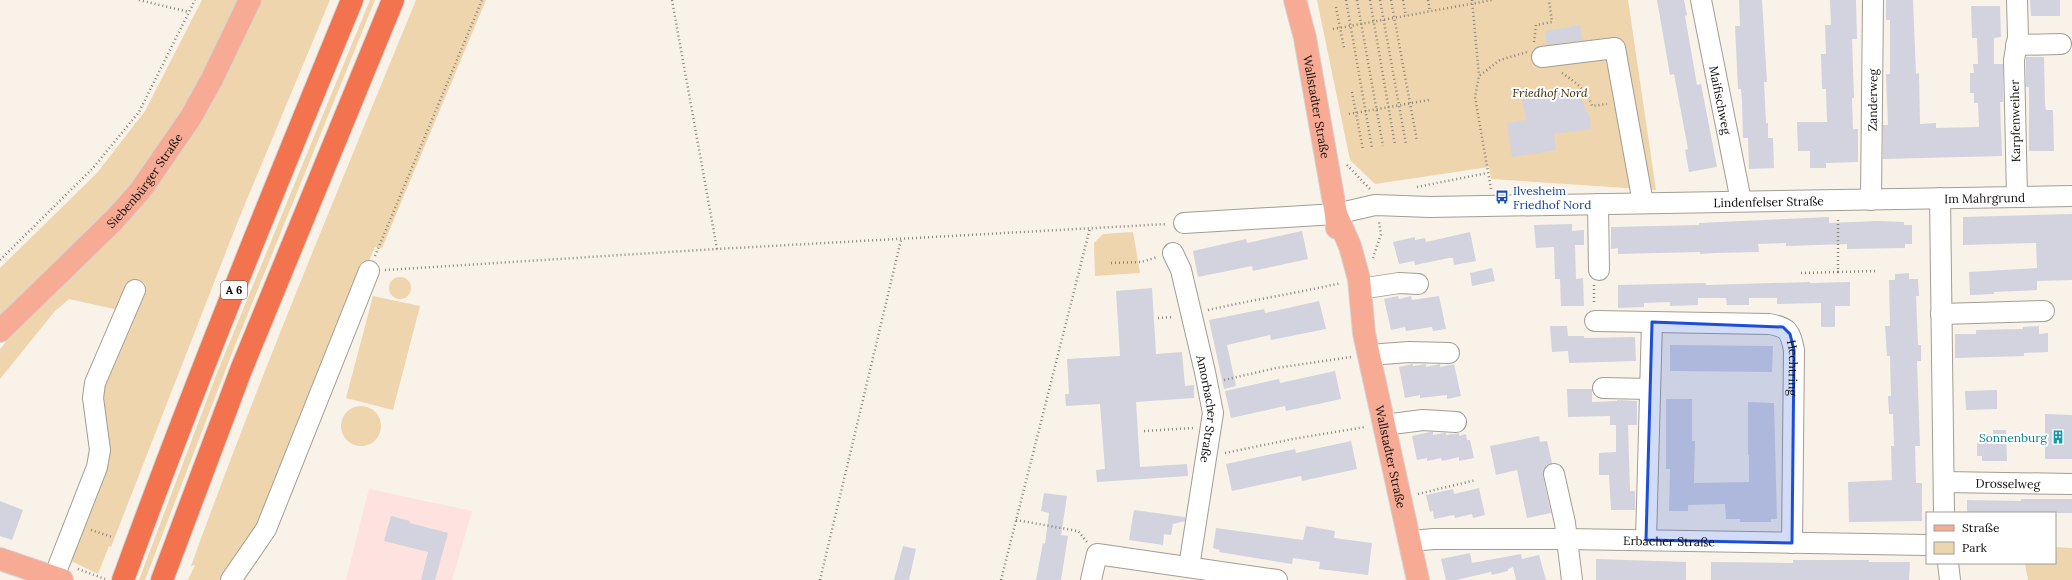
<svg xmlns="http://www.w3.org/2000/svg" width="2072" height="580" font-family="Lora,serif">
	<rect width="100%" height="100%" fill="#f9f2e8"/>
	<path fill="#fde2e0" d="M369,489l103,22 -20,69h-106z"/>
	<path fill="#eed5ad" d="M202,0h38l-41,86 -75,111 -124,120v-49l97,-95 48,-62z
		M260,0h70l-92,221 -127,326 -2,-1 -11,28 -29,-14 28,-86 -1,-78 27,-85 -54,-12 -14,12 -55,68v-30l13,-16 64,-62z
		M370,0h5l-141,348 -89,232h-6l78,-207z
		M416,0h70l-104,248 -7,-1 -18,41 -78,204 -53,88h-38l7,-15 -4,1c69,-191 148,-378 225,-566z
		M1317,0h311l28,190 -165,-11 -2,-12 -114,17 -25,-24z
		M1133,232l7,41 -45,3 -1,-33 9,-9z
		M389 288a11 11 0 1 1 22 0a11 11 0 1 1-22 0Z
		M373,296l47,10 -27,104 -47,-12z
		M341 426a20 20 0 1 1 40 0a20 20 0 1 1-40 0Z
		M2055,547l17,1v32h-44l-3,-17h30z"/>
	<path fill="#d2d3de" d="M1657,0h27l3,15 -2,1 12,69 4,-1 16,83 -28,5 -4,-22 3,-1 -14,-75 -4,1z
		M1739,0h23l5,82h-3l2,41h2v15h5l1,30 -25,1 -1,-31h-5l-1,-37 -1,-12h-3l-3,-63h5z
		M1830,0h26l1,39h-5l2,59h-2l1,31h5v33l-32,1v5h-16v-17h-12l-1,-29h30l-1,-33h-4l-1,-35h5l-1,-29h6z
		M1886,0h27l3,74 3,-1 1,51 16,-1v5l43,-1 -1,-24h-4v-10h-4v-20h4l-1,-9h5l-1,-26h-5l-1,-32h29l1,31 -7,1v26h9v38h-3l2,54 -119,3v-34h5l-2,-51h4v-54h-4z
		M2030,0h30v16h-29z
		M1580,25l3,15 -36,5 -2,-14z
		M2026,57h18l1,47 1,6h7l1,41h-25v-64h-3z
		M1571,88l11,13 8,17 1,11 -37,5 2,16 -44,7 -5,-34 19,-3 -4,-20 26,-5 1,2 5,-5 3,3 5,-6 3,3z
		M2072,214v66l-35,1v9l-43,2v2l-24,1 -1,-23 68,-4 -1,-25 -73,2v-28z
		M1829,217v6l48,-2 27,1v3h8v19h-7v4l-58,1v-5l-61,2v-3l-28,1 1,8 -44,1 -15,1v-2l-82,2v-6l-7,1v-22l88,-2v-2z
		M1572,224v7l12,-1v15h-9l1,34 7,-1 1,28h-23l-1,-27h-5l-1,-32 -18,1 -2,-23z
		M1302,231l6,28 -55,12 -1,-5 -54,11 -5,-26 53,-12 1,4z
		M1470,232l6,29 -22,4 -1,-7h-4l-34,7 -1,-4 -15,3 -6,-22 22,-5v3l10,-2 1,4z
		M1492,268l3,13 -23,5 -2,-13z
		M1909,273v6h9l1,17h-3l2,49h3v16h-4l3,85h-5l1,37h6v38l-73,1 -1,-40 44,-2 -1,-34h3l-1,-32h-4l-1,-18h3l-1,-40h-3l-2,-30h5l-1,-46h6v-6z
		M1810,282v1l40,-1v24h-15v21h-14v-24l-44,1v-6h-28v7h-22l-1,-7h-28v7l-28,1v-4l-26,1v4l-26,1v-23l88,-2v2z
		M1152,288l4,66 26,-2 3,34 9,-1v13l-58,4 4,65 47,-3 1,12 -91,6 -1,-12 9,-1 -5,-65 -34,2 -1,-12h4l-2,-35 53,-3 -4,-65z
		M1398,296l1,3 12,-3 1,4 27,-4 7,33 -13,2 -1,-4 -26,4 -1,-4 -14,3 -7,-31z
		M1319,301l7,28 -55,11 -1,-5 -43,10 9,41 -12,3 -15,-69 55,-11 1,4z
		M1550,326h17l1,10h16v2l51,-1 1,24 -67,2 -1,-12 -16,1z
		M2039,326v8l9,-1v19l-24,1v3l-69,2v-24h21v-4l47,-1v-2z
		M1670,345l103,1 -1,26 -102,-1z
		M1413,364v2l13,-2v3l14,-3v3l14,-3 7,32 -14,3v-4l-27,3v-3l-15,3 -6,-31z
		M1335,371l6,28 -55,12 -1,-5 -54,12 -6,-27 54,-12 1,4z
		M1567,389h25v13l25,-1v-1l20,1v24h-9l2,66h5v19h-24l-2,-35h-10v-22l17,-1v-27h-6v-9l-42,1z
		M1997,390v19l-31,1 -1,-19z
		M1666,399h26v42h3l-1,42 55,-1v-27h-1v-53l26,1 3,116h-6v3h-31v-3h-14l-1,-15 -37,1v6h-19l1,-42h-4z
		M2045,414l27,1v44h-27z
		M1993,430h13l1,31h-25v-5h-5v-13h4v-4l12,-1z
		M1430,432h3v3l10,-2h3v2l13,-2v3l7,-2 1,6h3l4,18 -15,3v-4l-17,4 -1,-3 -14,3v-3l-10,2 -5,-24z
		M1539,436l1,6 7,-1 5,22 -6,3 -3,10 8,37 -24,5 -10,-48 -21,5 -6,-29z
		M1351,441l6,28 -55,12 -1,-5 -69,15 -6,-27 69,-15 1,4z
		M1479,488l6,27 -12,3 -1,-4 -17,4 -1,-3 -20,4 -1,-8 -3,1 -4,-17 27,-6 1,5z
		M1044,493l23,3 -6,39 7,1 -7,44h-25l7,-37 2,1 4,-31 -8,-2z
		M2021,499h51v14h-105v-13l54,1z
		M0,501l23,9 -11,30 -12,-4z
		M1134,510l51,7v4l-12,3 -2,11 -7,-1 -1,11 -34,-5z
		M391,516l19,5v2l38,10 -13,47h-14l7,-28 -44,-11z
		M1306,526l29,5 -1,7 38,5 -4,32 -49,-6 1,-7 -27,-4 -1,6 -73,-12 1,-2 -7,-2 3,-20 87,12z
		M903,546l13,3 -7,31h-15z
		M1470,553l2,10 49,-9 1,5 17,-4 7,25h-30l-3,-13 -5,2v2l-16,4 -1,-3 -35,8h-10l-5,-21z
		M1596,559l90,3v18h-90z
		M1793,560h76v2h41l-1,18h-198v-18l82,1z"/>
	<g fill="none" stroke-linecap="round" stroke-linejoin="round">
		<g stroke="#a39d93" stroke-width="22">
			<g id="minor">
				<path id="s1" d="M1701,0l40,201"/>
				<path d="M2016,45l45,-1"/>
				<path d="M1542,57l73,-9 28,155"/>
				<path d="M2017,197l-3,-137 4,-23 -1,-37"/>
				<path d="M1940,198l4,315"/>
				<path id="s2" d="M1871,200l2,-200"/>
				<path d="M1598,204l1,66"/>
				<path id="s3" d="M1184,223l152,-9 39,-9 55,2 642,-11"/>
				<path id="s4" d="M1173,253l8,17 24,102 8,41 -24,154"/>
				<path d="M1360,289l39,-6 19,1"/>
				<path d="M1941,314l103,-3"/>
				<path id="s5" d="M1595,321l174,3c19,3 21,7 25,26l-2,193"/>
				<path d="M1369,355l40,-3 40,1"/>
				<path d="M1603,388l47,1"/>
				<path d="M1384,425l39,-5 33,2"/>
				<path d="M1554,474l11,49 7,57"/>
				<path id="s6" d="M1944,482l128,2"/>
				<path d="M1646,540l6,-218"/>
				<path id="s7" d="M1410,541l24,-2h132l361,6"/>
				<path d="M1948,563l2,17"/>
				<path d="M54,577l43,-110 3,-17 -7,-52 2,-15 40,-93"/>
				<path d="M231,580l35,-51 103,-258"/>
				<path d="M1091,580l6,-26 180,26"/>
			</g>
		</g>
		<g stroke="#d3d3d3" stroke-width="24">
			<g id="major">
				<path id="s8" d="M1295,0l10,38 31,176 1,14"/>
				<path id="s9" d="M1336,214l14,32 9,33 5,54 54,247"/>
				<path id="s10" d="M0,331l114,-111 26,-29 51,-74 21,-38 38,-79"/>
				<path d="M0,559l62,21"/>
			</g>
		</g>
		<g stroke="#d3d3d3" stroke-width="24">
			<path id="highway" d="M123,580c71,-195 150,-388 229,-580
				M162,580l79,-210 152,-370"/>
		</g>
		<path stroke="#89847d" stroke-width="2.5" stroke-dasharray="1 3" stroke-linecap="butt" d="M139,0l50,12
			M672,0l45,249
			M1346,0l26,148
			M1357,0l26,146
			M1370,0l25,145
			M1380,0l26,144
			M1391,0l26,141
			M1403,0l3,16
			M1428,0l2,11
			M1472,0l7,76
			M1336,7l8,41
			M1333,29l159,-29
			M1534,42l2,-17 16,-3 -3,-22
			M1562,73c13,9 25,17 30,33l15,-2
			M1352,92l11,58
			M1349,114l80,-14
			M1347,165l23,24
			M1417,187l70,-14
			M1491,189l-16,-92 4,-21 21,-16 27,-8
			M375,256l107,-256
			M1373,258l8,-24 -2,-12
			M0,260l93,-92 46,-56 56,-112
			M1111,263l30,-1 17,-5
			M385,270l332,-21 450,-25
			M1838,272l38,-1
			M1801,273l37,-1v-55
			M1594,285v19
			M1208,310c44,-10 89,-17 133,-27
			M1158,318l16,-1
			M1224,380l52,-12 75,-11
			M1144,431l50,-3
			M1225,453l68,-14 72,-12
			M1418,494l58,-14
			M1016,520l62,11 9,11
			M91,530l21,7
			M78,569l27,10
			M820,580l81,-340
			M1001,580l89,-352"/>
		<use href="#minor" stroke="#fff" stroke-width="20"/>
		<use href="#major" stroke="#f7ab94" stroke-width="22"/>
		<use href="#highway" stroke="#f2734d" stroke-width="22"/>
	</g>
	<path fill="#1d4ed8" fill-opacity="0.2" stroke="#1d4ed8" stroke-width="3" stroke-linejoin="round" d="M1652,322l131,5 7,7 4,16 -2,193 -146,-3z"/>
	<defs>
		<g id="bus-bare" transform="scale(1.08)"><path d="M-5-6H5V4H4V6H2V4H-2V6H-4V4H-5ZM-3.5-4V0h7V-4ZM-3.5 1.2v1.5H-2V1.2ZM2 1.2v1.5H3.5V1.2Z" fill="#1a4fb4" stroke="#fff" stroke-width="2.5" paint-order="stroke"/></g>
		<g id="building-bare" transform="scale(1.08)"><path d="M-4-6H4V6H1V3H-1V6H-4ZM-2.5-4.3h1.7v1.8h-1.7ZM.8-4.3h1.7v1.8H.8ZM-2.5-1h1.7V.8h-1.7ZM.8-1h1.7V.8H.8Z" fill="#0f9aa8" stroke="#fff" stroke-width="2.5" paint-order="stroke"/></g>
	</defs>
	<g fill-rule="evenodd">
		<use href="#bus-bare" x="1502" y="197"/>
		<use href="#building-bare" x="2058" y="437"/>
	</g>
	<g text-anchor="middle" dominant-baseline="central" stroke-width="4" stroke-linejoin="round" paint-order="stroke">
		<rect fill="#fff" stroke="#565452" stroke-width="1" x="221" y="281" width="26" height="18" rx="3"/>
		<g font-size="11" font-weight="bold" fill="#0d0b08">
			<text x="234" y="290">A 6</text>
		</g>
		<g font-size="12" font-style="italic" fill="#3e2a02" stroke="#fff">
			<text x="1550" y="92">Friedhof Nord</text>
		</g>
		<g font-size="12" fill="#0d0b08" stroke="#fff">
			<text stroke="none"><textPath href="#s1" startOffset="102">Maifischweg</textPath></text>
			<text stroke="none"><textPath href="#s2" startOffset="100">Zanderweg</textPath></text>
			<text stroke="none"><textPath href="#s8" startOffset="109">Wallstadter Straße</textPath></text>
			<text transform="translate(2015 121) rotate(-91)">Karpfenweiher</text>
			<text stroke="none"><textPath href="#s10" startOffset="209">Siebenbürger Straße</textPath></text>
			<text stroke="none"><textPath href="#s3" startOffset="802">Im Mahrgrund</textPath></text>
			<text stroke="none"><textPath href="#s3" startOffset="586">Lindenfelser Straße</textPath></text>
			<text stroke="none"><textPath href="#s5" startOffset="232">Hechtring</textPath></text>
			<text stroke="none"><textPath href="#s4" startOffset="161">Amorbacher Straße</textPath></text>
			<text stroke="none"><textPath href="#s9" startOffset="250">Wallstadter Straße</textPath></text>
			<text stroke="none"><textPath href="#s6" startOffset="64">Drosselweg</textPath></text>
			<text stroke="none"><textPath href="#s7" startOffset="259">Erbacher Straße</textPath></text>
		</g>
		<g font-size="12" fill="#164399" stroke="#fff" text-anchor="start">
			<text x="1513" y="190">Ilvesheim<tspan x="1513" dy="14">Friedhof Nord</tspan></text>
		</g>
		<g font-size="12" fill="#0d838f" stroke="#fff" text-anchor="end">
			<text x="2047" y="437">Sonnenburg</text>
		</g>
	</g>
	<rect x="1926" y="512" width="130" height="52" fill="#ffffff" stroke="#9e9d9c"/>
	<rect x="1934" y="525" width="20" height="6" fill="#f7ab94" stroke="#9e9d9c"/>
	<text x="1962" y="532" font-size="12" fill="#0d0b08">Straße</text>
	<rect x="1934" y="542" width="20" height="12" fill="#eed5ad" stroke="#9e9d9c"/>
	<text x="1962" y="552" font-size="12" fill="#0d0b08">Park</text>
</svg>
